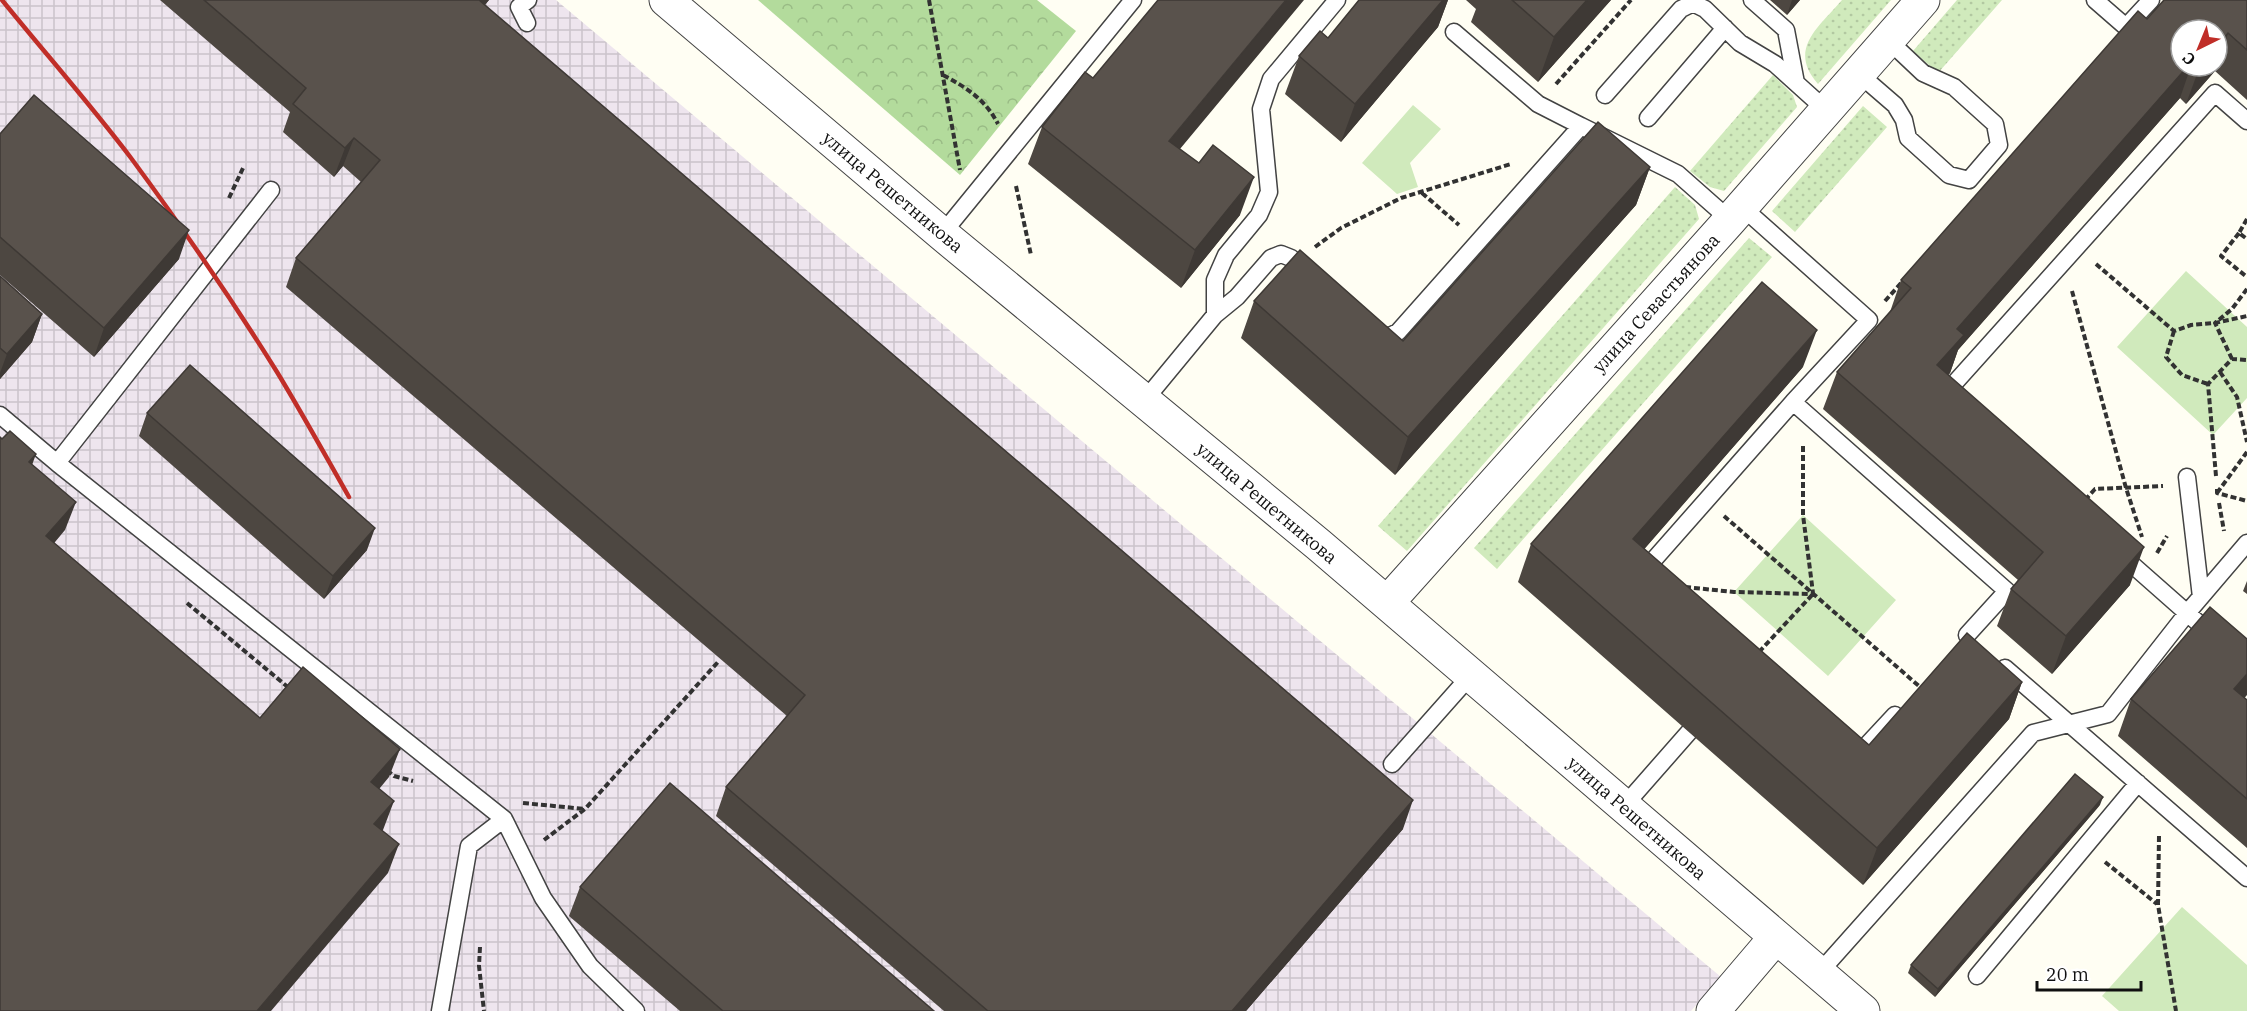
<svg xmlns="http://www.w3.org/2000/svg" width="2247" height="1011" font-family="'IBM Plex Serif',serif">
	<defs>
		<pattern id="industrial-grid" width="8" height="8" patternUnits="userSpaceOnUse" patternTransform="scale(1.5)"><rect width="8" height="8" fill="#eee5ee"/><path d="M0 4h8M4 0v8" fill="none" stroke="#cbc3cb"/></pattern>
		<pattern id="grass-dots" width="8" height="8" patternUnits="userSpaceOnUse" patternTransform="scale(1.5)"><rect width="8" height="8" fill="#d0eabc"/><path d="M2 2h.1M6 6h.1" fill="none" stroke="#b2c8a1" stroke-width="1.8" stroke-linecap="round"/></pattern>
		<pattern id="forest-crowns" width="20" height="18" patternUnits="userSpaceOnUse" patternTransform="scale(1.5)"><rect width="20" height="18" fill="#b3db9c"/><path d="M2 6a3 3 0 1 1 6 0M12 15a3 3 0 1 1 6 0" fill="none" stroke="#99bb85"/></pattern>
	</defs>
	<rect width="100%" height="100%" fill="#fffef3"/>
	<path fill="url(#industrial-grid)" d="M0,0h556l1165,977 -30,34h-1691z"/>
	<path fill="url(#grass-dots)" d="M1842,0h49l-73,84c-31,-35 1,-57 24,-84z
		M1957,0h45l-64,73 -25,-22z
		M1773,75l20,20 4,12 -73,84 -14,-4 -20,-16z
		M1863,106l24,21 -92,105 -23,-21z
		M1675,187l20,18 4,14 -292,332 -29,-25z
		M1749,238l23,19 -275,312 -23,-21z"/>
	<path fill="url(#forest-crowns)" d="M758,0h279l39,31 -116,144z"/>
	<path fill="#d0eabc" d="M1413,105l28,24 -31,34 8,24 -21,7 -35,-31z
		M2186,271l61,56v71l-34,37 -96,-88z
		M1803,515l93,85 -68,76 -94,-84z
		M2182,907l65,58v46h-128l-17,-15z"/>
	<g fill="none" stroke-linecap="round" stroke-linejoin="round">
		<g stroke="#434343" stroke-width="19">
			<path id="service" d="M1752,0l34,30 10,53
				M2095,0l31,27 25,-27
				M527,23l-8,-16 9,-7
				M1454,32l84,72 43,22
				M1858,73l37,32 9,15 4,18 41,37 20,5 30,-35 -4,-21 -41,-37 -31,-14 -36,-34
				M1605,95l76,-86 12,-6 12,6 35,34 35,21 51,46
				M1648,118l77,-90
				M942,234l191,-234
				M1215,315v-35l11,-25 33,-40 10,-23 -8,-83 10,-30 66,-79
				M1374,332l14,5 10,-5 183,-206 97,48 52,46
				M1945,398l-2,-2 272,-303 32,28
				M1144,401l71,-86 22,-18 34,-39 10,-4 10,4 17,15
				M1793,402l214,189 -40,44
				M0,415l57,48 447,356 39,79 47,68 46,45
				M57,463l214,-273
				M2187,477l14,120
				M2119,553l128,113
				M1646,575l-3,-3 150,-170 76,-82 -127,-113
				M2005,668l242,210
				M1854,759l41,-44
				M1392,764l79,-89
				M1624,806l65,-74
				M1819,973l214,-240 75,-19 80,-102 59,-69
				M1977,976l161,-193
				M440,1011l29,-165 35,-27"/>
		</g>
		<g stroke="#434343" stroke-width="35">
			<path id="minor" d="M666,0l276,234 377,311 544,466
				M1387,603l343,-383 193,-220
				M1713,1011l63,-74"/>
		</g>
		<path stroke="#323232" stroke-width="4" stroke-dasharray="6 3" stroke-linecap="butt" d="M929,0l31,170
			M943,75c24,13 42,24 55,49
			M1556,84l75,-84
			M1016,186l15,69
			M1422,193l37,32
			M229,198l15,-32
			M2247,219l-8,14 8,6
			M2239,233l-18,23 26,21
			M1315,247l26,-19 60,-30 110,-34
			M2096,264l78,67 17,-6 24,-2 32,-7
			M2072,291l54,197 16,49
			M1885,301l17,-19
			M2174,331l-8,26 16,18 26,9
			M2232,359l-17,-36 17,-14 15,-20
			M2220,372l17,25 10,45
			M1803,446v69l10,78
			M2216,476l-8,-92 24,-25 15,1
			M2217,489v4l30,8
			M2217,493l30,-41
			M2085,500l10,-11 68,-3
			M2219,503l5,28
			M1724,516l196,171
			M2157,553l10,-17
			M1685,587l49,5 78,2
			M187,603l102,85
			M1759,652l54,-58
			M387,770l7,6 19,5
			M523,803l62,6
			M2159,836l-1,69 18,106
			M544,840l41,-31 133,-147
			M2105,862l52,42
			M480,947l-1,19 5,45"/>
		<use href="#service" stroke="#fff" stroke-width="16"/>
		<use href="#minor" stroke="#fff" stroke-width="33"/>
		<path stroke="#c02e28" stroke-width="4.5" d="M2,0c43,53 88,104 129,158 51,69 100,140 146,214 25,41 48,83 72,125"/>
	</g>
	<path fill="#4d4741" fill-rule="evenodd" d="M160,0h329l-4,5 918,824 -157,182h-302l-228,-195 10,-29 61,-71 -501,-429 10,-29 65,-76 -18,-16 -9,11 -51,-45 7,-20z
		M1359,0h89l-10,27 -97,115 -56,-48 14,-38 29,-18z
		M1466,0h145l-73,82 -67,-60 5,-13z
		M1770,0h30l-13,15z
		M2247,0v100l-32,-29 -29,33 -6,-6 -222,252 -8,23 -2,2 182,210 -78,89 -55,-48 14,-37 7,-9 -195,-171 14,-37 53,-60 11,-32 246,-261zM2217,30v36h-36z
		M1093,78l87,71 60,66 -59,73 -153,-124 14,-37z
		M0,134l179,125 -85,98 -94,-82z
		M1650,167l-14,38 -241,270 -154,-137 13,-37 149,40z
		M0,276l42,38 -10,28 -32,37z
		M1803,367l-159,182 225,196 153,-63 -13,37 -146,166 -345,-303 13,-38z
		M147,413l220,137 -43,49 -185,-163z
		M2247,581v13l-4,-3z
		M2245,698l2,2v148l-129,-112 13,-37z
		M2100,805l-165,192 -27,-24 3,-8z
		M580,887l354,124h-254l-111,-95z"/>
	<path fill="#3e3935" d="M476,0h13l-23,26z
		M1286,0h18l-149,179 14,-38z
		M1443,0h5l-10,27 -97,115 14,-38z
		M1587,0h24l-73,82 16,-45z
		M1792,0h8l-13,15z
		M2228,33l-11,32v-18z
		M2188,66h3l-11,32 -222,252 -8,23 -27,30 14,-38 20,-36z
		M2200,66h17l-2,5 -29,33z
		M354,138l-11,28 -9,11 11,-29z
		M1650,167l-14,38 -241,270 13,-38z
		M1254,177l-14,38 -59,73 14,-38z
		M189,230l-10,29 -85,98 10,-29z
		M42,314l-10,28 -32,37v-6l7,-19z
		M1817,330l-14,37 -183,210 13,-38z
		M36,454l-10,28 3,-20z
		M76,502l-11,28 -29,35 10,-29z
		M375,528l-8,22 -43,49 9,-23z
		M2144,547l-14,38 -78,89 14,-38z
		M2247,674v21l-27,32 14,-38z
		M2022,682l-13,37 -146,166 14,-37z
		M400,749l-11,28 -28,34 10,-29z
		M2103,797l-3,8 -165,192 3,-8z
		M1413,800l-10,29 -157,182h-14z
		M394,801l-11,29 -19,23 10,-29z
		M399,844l-11,29 -117,138h-14z"/>
	<path fill="#59524c" stroke="#3e3935" stroke-width="1.5" d="M204,0h275l934,800 -181,211h-244l-262,-224 79,-92 -509,-437 84,-98 -26,-22 -9,10 -52,-44 13,-16z
		M1158,0h128l-117,141 30,22 14,-18 41,32 -59,73 -153,-123 43,-55 8,6z
		M1359,0h84l-88,104 -56,-48 21,-25 8,7z
		M1512,0h75l-33,37z
		M2164,0h83v50l-19,-17 -11,14v-17h-36v36h7l-231,263 7,6 -27,30 207,182 -78,89 -55,-47 32,-37 -206,-180 74,-84 -10,-8 237,-269 9,8z
		M34,95l155,135 -85,98 -104,-91v-103z
		M1598,122l52,45 -242,270 -154,-136 46,-51 103,91z
		M0,276l42,38 -35,40 -7,-6z
		M1762,282l55,48 -184,209 236,206 98,-112 55,49 -145,166 -346,-304z
		M190,365l185,163 -42,48 -186,-163z
		M10,431l26,23 -7,8 47,40 -30,34 214,182 43,-51 97,82 -29,33 23,19 -20,23 25,20 -142,167h-257v-574l2,2z
		M2210,607l37,32v35l-13,15 13,11v99l-116,-100z
		M2075,774l28,23 -165,192 -27,-24z
		M670,783l264,228h-211l-143,-124z"/>
	<g text-anchor="middle" dominant-baseline="central" stroke-width="6" stroke-linejoin="round" paint-order="stroke">
		<g font-size="18" fill="#101010" stroke="#fff">
			<text transform="translate(893 192) rotate(40)">улица Решетникова</text>
			<text transform="translate(1656 303) rotate(-48)">улица Севастьянова</text>
			<text transform="translate(1267 503) rotate(40)">улица Решетникова</text>
			<text transform="translate(1637 818) rotate(41)">улица Решетникова</text>
		</g>
	</g>
	<g transform="translate(2199 48) rotate(223)"><circle r="28" fill="#ffffff" stroke="#9f9f9f" stroke-width="1.5"/>
	<path d="M0-4.5L10 22L0 15L-10 22Z" fill="#c02e28"/>
	<text y="-9" font-size="16" font-weight="bold" text-anchor="middle" fill="#101010">С</text>
	</g>
	<path d="M2037 981v9h104v-9" fill="none" stroke="#101010" stroke-width="3"/>
	<text x="2046" y="981" font-size="18" fill="#101010" stroke="#ffffff" stroke-width="4.5" paint-order="stroke">20 m</text>
</svg>
